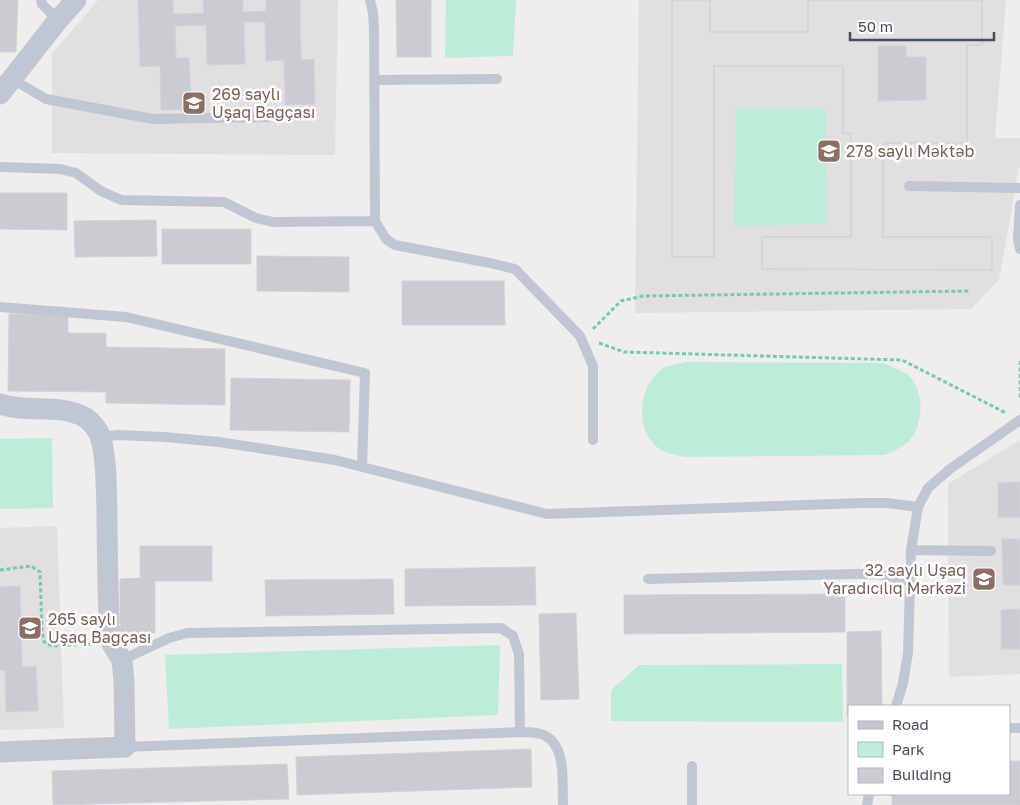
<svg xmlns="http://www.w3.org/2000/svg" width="1020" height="805" font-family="'Golos Text',sans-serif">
	<rect width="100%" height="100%" fill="#f0eeed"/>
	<path fill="#e1dfdf" d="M98,0h240l-3,155 -283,-2v-99z
		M639,0h367l-11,138h25v25l-21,117 -28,29 -336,4z
		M1020,440v234l-71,3 -1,-193z
		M57,526l7,202 -64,2v-202z"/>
	<path fill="#bdedd8" d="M446,0h70l-3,56 -68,2z
		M736,108h90l1,116 -93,2z
		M685,362l198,1c7,3 18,7 25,12 17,15 16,50 1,66 -6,6 -16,10 -24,14l-201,2c-7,-2 -20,-4 -26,-9 -24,-19 -20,-62 4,-79 6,-4 16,-5 23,-7z
		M52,438l1,70 -53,1v-70z
		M500,645l-2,70 -329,14 -4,-74z
		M842,664l1,58 -232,-1v-31l28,-25z"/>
	<path fill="#caccd2" stroke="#d2d2d9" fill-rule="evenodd" d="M0,0h18l-2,52h-16z
		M138,0h35v14l31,-1 -1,-13h40v12l23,-1v-11h34l1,60 13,-1 1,45 -30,1 -1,-45 -18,1 -1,-39h-21l1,42 -38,1 -1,-40 -31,1 1,32h13l2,51 -30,1 -1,-44 -20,1z
		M396,0h35v57h-34z
		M672,0h38v32h98v-32h174v45h-15v98h-84v94h109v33l-230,-1v-32h89v-104h-8v-67h-129v191h-42zM878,46h28v11h20v43l-48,1z
		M672,0h38v32h98v-32h174v45h-15v98h-84v94h109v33l-230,-1v-32h89v-104h-8v-67h-129v191h-42z
		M0,193h67v37l-67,-1z
		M156,220l1,36 -82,1 -1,-36z
		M162,229h89v35h-89z
		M257,256l92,1v35l-92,-1z
		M402,281h102l1,44h-103z
		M9,314l59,1v18h38v14l119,2v56l-119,-2v-11l-98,-1z
		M231,378l119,2 -1,52 -119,-2z
		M1020,482v35h-22v-34z
		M1002,539h18v46h-17z
		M140,546h72v35h-57v52h-35v-54l20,-1z
		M535,567l1,38 -131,1v-37z
		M393,579l1,35 -128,2 -1,-36z
		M20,586l2,81 14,-1 2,45 -32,1 -1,-42h-5v-83z
		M845,594v38l-221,2v-39z
		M1020,609v40h-19v-39z
		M576,613l3,86 -38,1 -2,-86z
		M881,631l1,75h-33v10h-2v-84z
		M531,749l1,38 -235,8 -1,-38z
		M1009,761h11v44h-128v-11h117z
		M287,764l2,35 -236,6 -1,-34z"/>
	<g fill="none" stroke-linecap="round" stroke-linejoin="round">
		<path stroke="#76cab0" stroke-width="3" stroke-dasharray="4 2.5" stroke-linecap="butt" d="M593,329l28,-28 22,-5 327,-5
			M599,343l25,9 278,8 104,53
			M1020,361v39
			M0,570l31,-4 9,6 2,59 2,11 8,4 42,-2"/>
		<path stroke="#c1c7d2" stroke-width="10" d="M41,0l1,4 16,16
			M12,79l34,20 107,20 115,-2
			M375,80l122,-1
			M0,167l60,2 16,4 25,18 20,9 103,2 32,16 17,4 102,-1 -1,-192 -1,-16 -3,-13
			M909,186l111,2
			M1020,205l-2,34 2,10
			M375,221l11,18 9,6 95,18 25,6 65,67 13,30v74
			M0,307l126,10 239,56 -3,93
			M101,437l17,-2 46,2 55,5 116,18 212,54 315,-11h25l31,4
			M911,550l80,1
			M648,579l207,-5h22l33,7
			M122,660l47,-22 18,-5 314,-5 12,8 6,18 1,78
			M896,706l7,-23 5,-30 3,-103 7,-43 10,-19 22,-19 70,-49
			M1009,728h11
			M125,747l395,-15c7,0 17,0 24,3 23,11 18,48 19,70
			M692,805v-39
			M867,805l2,-11"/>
		<path stroke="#c1c7d2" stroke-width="21" d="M0,94l58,-74 18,-20
			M0,404c28,10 59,-2 86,14 6,4 13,13 15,21 6,23 5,49 6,72 0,38 1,77 2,115l3,18 10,16 2,21 1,66 -125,5"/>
	</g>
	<defs>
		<g id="school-square" transform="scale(1.25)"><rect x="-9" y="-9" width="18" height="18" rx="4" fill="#8d6e63" stroke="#fff"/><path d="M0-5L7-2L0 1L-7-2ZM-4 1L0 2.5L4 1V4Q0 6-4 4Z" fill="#fff"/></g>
	</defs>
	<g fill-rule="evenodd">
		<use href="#school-square" x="194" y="103"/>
		<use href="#school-square" x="829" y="151"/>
		<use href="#school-square" x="984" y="579"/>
		<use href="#school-square" x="30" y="628"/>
	</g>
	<g text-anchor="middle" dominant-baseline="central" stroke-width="5" stroke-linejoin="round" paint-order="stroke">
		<g font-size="16" fill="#785e54" stroke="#fff" text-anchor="start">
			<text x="212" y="94">269 saylı<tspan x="212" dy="18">Uşaq Bağçası</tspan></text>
			<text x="846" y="151">278 saylı Məktəb</text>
			<text x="966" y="570" text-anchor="end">32 saylı Uşaq<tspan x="966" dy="18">Yaradıcılıq Mərkəzi</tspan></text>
			<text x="48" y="619">265 saylı<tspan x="48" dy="18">Uşaq Bağçası</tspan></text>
		</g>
	</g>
	<rect x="848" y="705" width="162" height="90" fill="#ffffff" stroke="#b5b8bd"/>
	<rect x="858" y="721" width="25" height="8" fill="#c1c7d2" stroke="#b5b8bd"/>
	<text x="892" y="730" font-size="15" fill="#464d5a">Road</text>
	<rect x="858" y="742" width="25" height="15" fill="#bdedd8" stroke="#b5b8bd"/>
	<text x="892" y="755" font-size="15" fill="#464d5a">Park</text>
	<rect x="858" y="768" width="25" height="15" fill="#caccd2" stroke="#b5b8bd"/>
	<text x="892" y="780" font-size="15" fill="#464d5a">Building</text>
	<path d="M850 32v8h144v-8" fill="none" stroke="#464d5a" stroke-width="2.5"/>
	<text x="858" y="32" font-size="15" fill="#464d5a" stroke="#ffffff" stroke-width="4" paint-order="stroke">50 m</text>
</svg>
